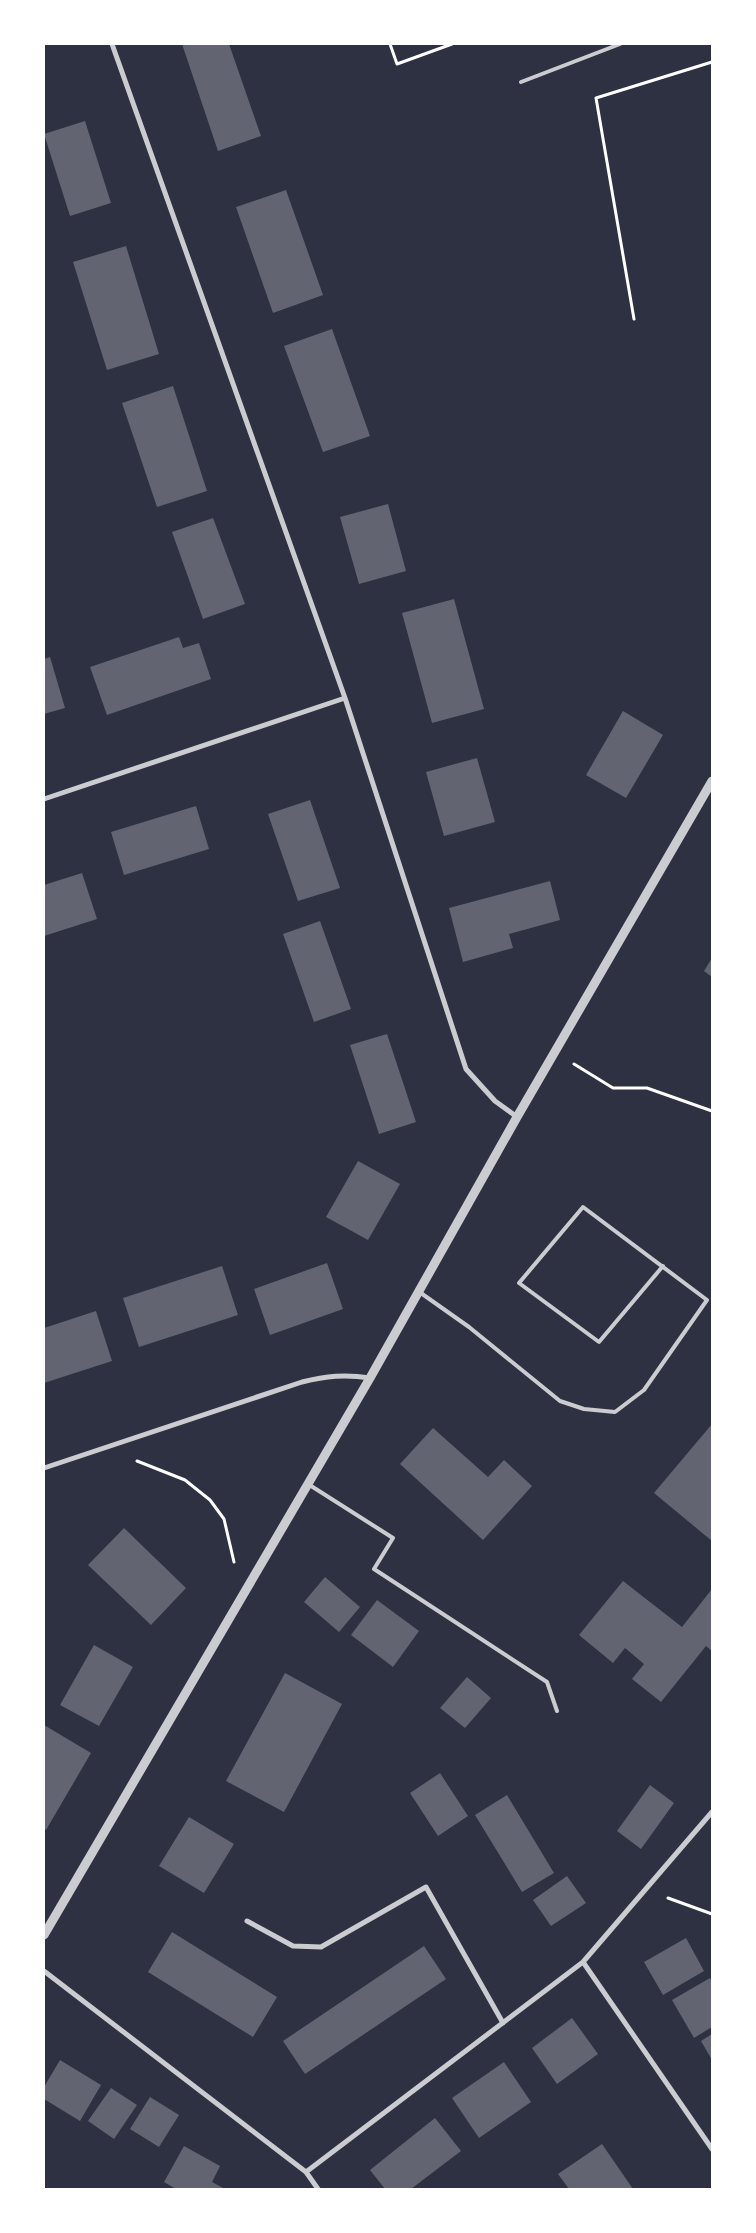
<svg xmlns="http://www.w3.org/2000/svg" width="756" height="2233" font-family="'Fira Sans Condensed',sans-serif">
	<rect width="100%" height="100%" fill="#2d3142"/>
	<path fill="#626471" d="M182,44h47l32,92 -43,15z
		M85,121l26,82 -41,13 -26,-82z
		M286,190l37,105 -50,18 -37,-106z
		M126,246l33,108 -52,16 -34,-108z
		M332,329l38,107 -47,16 -39,-106z
		M173,386l34,105 -50,16 -35,-104z
		M388,504l18,67 -47,13 -19,-67z
		M213,518l32,86 -42,15 -31,-87z
		M454,599l30,110 -52,14 -30,-110z
		M179,637l4,11 16,-5 12,36 -104,36 -17,-48z
		M50,657l15,51 -21,6v-55z
		M623,711l40,24 -37,63 -40,-23z
		M477,758l18,64 -51,14 -18,-64z
		M310,800l30,88 -42,13 -30,-87z
		M196,806l13,43 -85,26 -13,-43z
		M82,873l15,46 -53,17v-51z
		M550,881l10,39 -51,14 4,14 -50,14 -14,-54z
		M320,921l31,88 -37,13 -31,-88z
		M712,958v19l-8,-6z
		M387,1034l29,88 -37,12 -29,-89z
		M358,1161l42,23 -32,56 -42,-23z
		M327,1263l16,46 -73,26 -16,-46z
		M222,1266l16,49 -99,32 -16,-49z
		M96,1311l16,50 -68,22v-55z
		M712,1424v117l-58,-48z
		M433,1428l55,49 16,-17 28,26 -49,54 -83,-76z
		M124,1528l62,60 -35,37 -63,-60z
		M325,1577l35,30 -21,25 -35,-30z
		M623,1581l59,46 30,-38v62l-6,-5 -45,56 -29,-23 12,-15 -19,-16 -12,15 -34,-28z
		M377,1600l42,31 -26,36 -42,-32z
		M94,1645l39,22 -34,59 -39,-21z
		M285,1673l57,31 -58,108 -58,-31z
		M467,1677l24,21 -26,30 -25,-20z
		M44,1725l47,28 -45,77 -2,-2z
		M440,1773l28,43 -30,20 -28,-43z
		M650,1785l24,18 -33,46 -24,-18z
		M507,1795l47,78 -32,19 -47,-77z
		M189,1817l45,27 -30,49 -45,-27z
		M567,1876l19,27 -35,23 -18,-26z
		M172,1932l105,65 -24,40 -105,-65z
		M686,1938l18,33 -41,24 -19,-33z
		M424,1946l22,33 -141,95 -22,-33z
		M710,1978l2,4v45l-18,11 -22,-38z
		M572,2018l26,36 -41,30 -25,-36z
		M712,2034v26l-11,-19z
		M60,2060l41,25 -21,36 -36,-22v-12z
		M504,2062l27,40 -52,36 -27,-40z
		M111,2088l26,17 -23,34 -26,-18z
		M150,2097l29,18 -20,32 -29,-18z
		M435,2118l26,33 -50,38h-26l-15,-19z
		M602,2144l31,45h-64l-11,-15z
		M184,2146l36,20 -8,16 13,7h-49l-12,-7z"/>
	<g fill="none" stroke-linecap="round" stroke-linejoin="round">
		<path stroke="#fff" stroke-width="3" d="M390,44l7,20 55,-20
			M634,319l-38,-221 116,-36
			M574,1064l39,24h34l65,23
			M137,1461l48,19 25,20 14,19 10,43
			M668,1898l44,16"/>
		<path stroke="#caccd0" stroke-width="4" d="M521,82l99,-38
			M418,1291l51,36 91,74 24,8 31,3 29,-22 63,-90 -124,-93 -64,76 80,59 64,-76
			M308,1484l85,54 -19,31 173,113 10,29"/>
		<path stroke="#caccd0" stroke-width="5" d="M112,44l233,654 121,371 29,32 22,16
			M44,799l301,-101
			M44,1468l258,-86c24,-6 43,-8 68,-4
			M247,1921l46,25 28,1 105,-60 77,136
			M583,1962l129,187
			M44,1971l262,201 12,17
			M306,2172l277,-210 129,-150"/>
		<path stroke="#caccd0" stroke-width="9" d="M44,1935l326,-557 147,-261 195,-336"/>
	</g>
	<rect width="756" height="2233" fill="none" stroke="#ffffff" stroke-width="90"/>
</svg>
